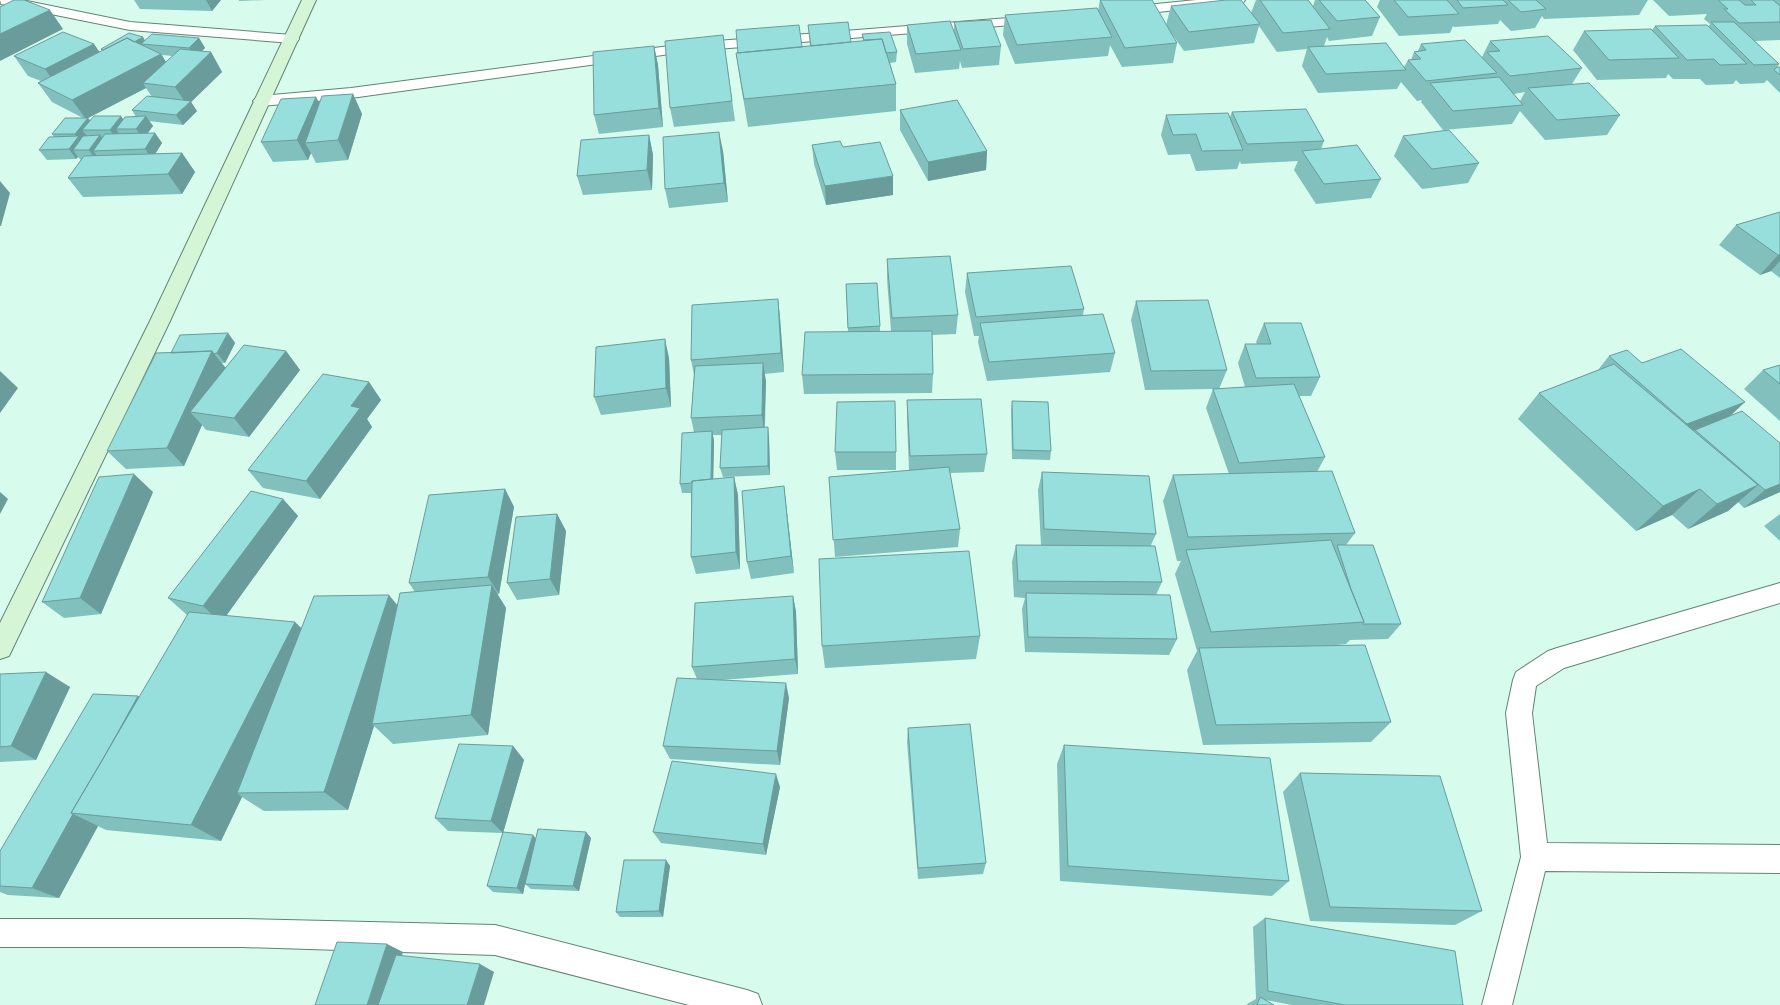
<svg xmlns="http://www.w3.org/2000/svg" width="1780" height="1005" font-family="Jost,sans-serif">
	<rect width="100%" height="100%" fill="#d7fced"/>
	<g fill="none" stroke-linecap="round" stroke-linejoin="round">
		<g stroke="#628376" stroke-width="2">
			<path id="street" d="M0,0h22l108,22 162,13 5,1 2,3 -2,3 -5,1 -162,-13 -129,-26z
				M1196,0h49l-2,3 -5,1 -111,11 -5,-1 -2,-3 2,-3 5,-1z
				M1033,16l5,1 2,3 -2,3 -346,28 -341,47 -90,8 -5,-2 -3,-3 3,-3 5,-2 90,-8 341,-45z
				M1780,583v20l-216,65 -28,18 -4,27 15,130 233,2v28l-235,-2 -33,134h-30l39,-148 -15,-144 7,-33 3,-8 32,-21 9,-3z
				M0,919h243l252,6 252,65 11,4 4,11h-73l-194,-50 -252,-8h-243z"/>
		</g>
		<g stroke="#628376" stroke-width="2">
			<path id="secondary" d="M302,0h14l-146,321 -161,335 -9,3v-36l150,-302z"/>
		</g>
		<use href="#street" fill="#fff" fill-rule="evenodd"/>
		<use href="#secondary" fill="#d5f6d6" fill-rule="evenodd"/>
	</g>
	<path fill="#81c0bd" fill-rule="evenodd" d="M134,0h87l-9,11 -72,-2z
		M239,0h26l-26,1z
		M1100,0l66,25 5,-19 80,7 5,-13h52l5,6 2,-6h50l15,17 -8,19 -43,5 -2,-4 -3,9 80,21 4,-7h3l3,-8 4,-1 3,-7 61,13 8,-16 92,27 -10,16 48,31 -13,20 -62,5 -25,-29 -8,13 -69,6 -22,-28 1,-2 -5,1 -16,-19 -4,7 -79,4 -16,-27 5,-17 -30,3 -18,-26 -5,17 -70,8 -14,-20 7,12 -4,20 -51,4 -12,-22 -2,11 -93,8 -12,-29 2,-20 93,-4zM1525,92l-5,9 -6,-7z
		M1380,0h268l-9,15 -95,4 -2,-3 -7,12 -24,3 -11,-11 -2,4 -44,3 -1,-1 -3,7 -51,3 -22,-29z
		M1653,0h127v40l-25,1 24,23 -2,3h3v26l-13,-13 -3,3 -24,1 -4,-4 -3,4 -27,1 -6,-6h-27l-5,-5 -2,4 -69,2 -24,-30 11,-19 68,-1 3,-4h54l1,-2 -6,-5 3,-5 -38,2z
		M954,22l47,24 -2,19 -37,3 -2,-7 -1,8 -44,4 -8,-29v-19l47,6z
		M808,25l43,17 12,-1 -1,-7 35,18 -1,10 -6,1 6,21v27l-148,16 -8,-47 -4,-27 74,-7z
		M723,35l12,86 -61,6 -4,-19z
		M199,38l6,10 -3,3 9,1 11,20 -31,30 6,9 -14,14 -34,-4 4,5 -5,7h7l7,10 -7,11 27,-1 13,19 -13,22 -99,3 -15,-19 13,-18 -3,-3 -2,2 -29,1 -8,-10 15,-13 -2,-3 31,-16 -31,-16 -14,-19 3,-2 -13,-5 -14,-20 80,-12 5,8 3,-1 -1,-2 44,-8zM162,55l11,1 -7,6zM146,88l6,9 -20,13 4,7 -13,3h-33l-2,-2z
		M654,46l4,19 5,62 -64,7 -5,-19z
		M353,94l9,20 -14,46 -32,3 -5,-10 -3,7 -35,2 -12,-20 55,-45 3,7z
		M900,110l87,41 -1,19 -58,11 -28,-51z
		M1232,112l92,29 -3,8 60,30 -10,19 -55,6 -22,-34 4,-9 -57,3 -1,-3 -3,8 -41,2 -6,-17 -22,1 -7,-20 5,-20 64,2z
		M649,135l4,20 -1,35 -69,5 -6,-19z
		M1403,136l76,27 -11,20 -46,6 -28,-33z
		M812,145l81,50 -67,10 -12,-41z
		M723,151l5,51 -59,6 -4,-19z
		M1780,212v66l-9,-7 -11,4 -41,-30 17,-20z
		M887,259l71,56 -2,19 -24,1 1,39 -1,19 -128,1 -2,-19 46,-43 -2,-48 34,42v5h11l-4,-52z
		M967,273l117,36 -1,6 32,38 -5,19 -123,9 -9,-39 1,-6h-5l-9,-44z
		M778,299l2,19 4,54 -20,2 2,7 -1,46 4,10 1,38 -47,2 -3,-9 2,-33h-9l1,6 -1,38 21,-2 4,18 2,74 -44,5 -5,-17v-64h-9l-2,-9 14,-52 -3,-14 3,-43 -3,-15z
		M1136,301l91,69 -8,19 26,-2 -7,-24 7,-19h12l-1,-2 8,-19 56,54 -9,19h-12l26,61 -8,15 38,61 -9,12 55,79 -13,15 -38,1 -4,4 -19,2 64,76 -20,20 -168,3 -16,-75 10,-19 -22,-77 6,-13h-4l-14,-60 10,-26 56,-1 -23,-66 7,-19 -68,1 -14,-70z
		M228,333l7,10 -10,20h-3l4,5 60,-17 14,19 -51,67 -43,-7 -4,-5 -18,41 -58,3 -19,-18z
		M1609,356l33,7 89,52 49,28v49l-36,16 -6,-6 -10,9 -40,18 -16,-14 -36,16 -118,-112 21,-26 59,-23z
		M669,358l2,49 -70,8 -7,-18z
		M1780,365v56l-36,-32 19,-19z
		M369,382l12,18 -14,19 5,8 -52,72 -57,-11 -15,-18z
		M907,400l80,54 -3,18 -34,1 10,56 -2,18 -123,10 -6,-80 80,-6 -2,-52z
		M1012,401l39,50 -1,9 -38,-1 -1,-49z
		M835,452h61v18h-59z
		M1042,472l114,62 -5,11 11,37 -6,13 21,44 -8,16 -144,-3 -3,-43 3,-11 -11,-1 -2,-35 4,-17h25l-3,-55z
		M784,486l2,18 8,69 -43,6 -4,-17z
		M505,489l9,18 -15,87h-2l9,14 -18,127 -95,9 -19,-18 -26,84 -84,1 -22,-14 -21,44 -115,-11 -8,-4 -39,72 -51,-3 -8,-3v-41l138,-155 2,1 48,-82h-1l-19,-17 115,-99 15,17 -72,100 75,12 97,-23 17,-13 -6,-9z
		M153,492l-52,122 -37,4 -22,-16z
		M557,514l9,17 -7,64 -42,5 -10,-17z
		M1780,514v27l-16,-15z
		M793,596l3,16 2,62 -76,6 67,18 -9,67 -110,-6 -7,-13 34,-67 -5,-12z
		M980,636l-4,23 -151,9 -3,-22z
		M0,674l70,13 -34,73 -36,2z
		M908,728l78,135 -3,11 -65,5 -11,-137z
		M1064,745l225,136 -17,15 -212,-15 -3,-117z
		M513,746l11,14 -21,73 -55,-2 -13,-13z
		M1300,773l182,138 -27,14 -145,-4 -27,-129z
		M780,787l-14,68 -105,-12 -8,-11z
		M591,838l-12,53 -48,-2 -6,-5 -2,10 -30,-2 -6,-6 49,-47z
		M666,860l4,6 -7,51h-43l-4,-5z
		M1265,918l198,87h-171l-26,-5 8,5h-27v-1l9,-5v-1l-3,-71z"/>
	<path fill="#699c9a" d="M206,0h15l-9,11z
		M50,10l13,19 -63,32v-27z
		M143,37l4,7h-6l4,6 -31,4z
		M199,38l6,10 -10,10 -6,-10z
		M94,44l13,19 -48,26 -14,-20z
		M654,46l4,19 5,62 -4,-19z
		M211,52l11,20 -31,30 6,9 -14,14 -7,-10 11,-10 -12,-18z
		M161,54l12,20 -30,9 3,5 -58,30 7,10 -13,2 6,7 -15,13 5,7 -2,2 -7,-10 8,-12 -2,-3 11,-15 -14,-19z
		M353,94l9,20 -14,46 -10,-20z
		M316,97l10,19 -21,27 6,10 -3,7 -11,-20z
		M121,116l7,10 -12,3 4,6 -3,5 -7,-10z
		M146,116l7,10 -10,13 -7,-10z
		M719,132l4,19 5,51 -4,-19z
		M155,133l7,10 -10,16 -7,-10z
		M100,135l7,10 -14,6 5,6 -2,3 -7,-10z
		M649,135l4,20 -1,35 -5,-20z
		M987,151l-1,19 -58,11v-19z
		M182,153l13,19 -13,22 -14,-20z
		M893,176v19l-67,10 -1,-19z
		M0,181l10,12 -9,33h-1z
		M1778,255h2v6l-9,10 -11,4z
		M778,299l2,19 4,54 -3,-19z
		M228,333l7,10 -10,20 -8,-10z
		M665,339l4,19 2,49 -5,-19z
		M212,351l15,19 -37,42 12,13 -18,41 -17,-18z
		M286,351l14,19 -51,67 -15,-19z
		M763,363l3,18 -2,52 -2,-18z
		M0,371l18,17 -18,25z
		M369,382l12,18 -14,19 5,8 -52,72 -14,-18 45,-75z
		M1745,402l-19,18 -31,10 -5,4 -21,8 18,-18z
		M768,427l1,10 1,38 -2,-9z
		M712,431l2,10 -1,50 -2,-9z
		M134,474l19,18 -52,122 -21,-16z
		M734,477l4,18 2,74 -4,-17z
		M1780,484v8l-36,16 21,-18z
		M1758,485l-30,26 -40,18 29,-25z
		M784,486l2,18 8,69 -3,-17z
		M505,489l9,18 -15,87 -11,-17z
		M1700,489l-28,26 -36,16 27,-25z
		M0,492l8,7 -8,15z
		M283,499l15,17 -77,107 -18,-17z
		M557,514l9,17 -7,64 -9,-16z
		M492,585l14,23 -18,127 -17,-20z
		M389,595l19,23 -36,106 2,2 -26,84 -24,-18z
		M793,596l3,16 2,62 -3,-15z
		M295,622l23,22 -81,149 5,4 -21,44 -30,-16z
		M46,672l24,15 -34,73 -25,-14z
		M786,683l3,15 -9,67 -3,-14z
		M138,696l21,15 -86,102z
		M513,746l11,14 -21,73 -12,-12z
		M776,774l4,13 -14,68 -3,-11z
		M73,814l25,12 -39,72 -27,-10z
		M586,832l5,6 -12,53 -6,-5z
		M533,835l5,6 -13,43 -2,10 -6,-6z
		M666,860l4,6 -7,51 -4,-6z
		M387,944l16,8 -16,53h-20z
		M480,964l14,8 -10,33h-17z"/>
	<path fill="#96dfdc" stroke="#699c9a" d="M14,0h10l26,10 -50,24v-27z
		M1100,0h52l25,43 -52,5z
		M1226,0h15l19,24 -71,8 -18,-26z
		M1260,0h48l22,29 -47,4z
		M1319,0h46l15,17 -43,4z
		M1394,0h53l12,14 -51,3z
		M1457,0h46l5,5 -45,3z
		M1508,0h28l10,9 -25,3z
		M1718,0h21l6,5h11l-5,-5h22l7,6v16l-41,1 -15,-14h4z
		M1097,8l15,29 -95,8 -12,-30z
		M991,20l10,26 -38,3 -9,-27z
		M950,21l11,29 -45,4 -9,-29z
		M848,22l3,20 -40,4 -3,-21z
		M1711,22h23l45,42 -25,1z
		M799,25l3,22 -64,6 -2,-23z
		M1707,25l40,39 -27,1 -6,-6 -27,1 -32,-34z
		M1651,29l28,29 -70,2 -25,-29z
		M63,32l31,12 -49,25 -31,-13z
		M890,32l7,20 -11,1 -4,-14 -18,1 -2,-6z
		M129,33l14,4 -9,5 -7,-4 -24,12 -2,-1z
		M152,34l47,4 -10,10 -48,-4z
		M723,35l9,66 -62,7 -5,-67z
		M1548,36l34,32 -72,8 -23,-24 13,-1 -10,-10z
		M127,38l34,16 -89,46 -34,-17z
		M882,39l14,45 -152,15 -8,-46z
		M1465,40l32,33 -71,8 -18,-21 13,-1 -7,-7 12,-2 -5,-6z
		M1386,43l20,27 -80,4 -18,-27z
		M654,46l5,62 -65,7 -1,-63z
		M180,49l31,3 -36,35 -32,-4z
		M1777,67h3v8l-6,-5z
		M1499,77l24,28 -70,6 -23,-28z
		M1589,83l31,32 -63,5 -29,-32z
		M353,94l-15,46 -33,3 17,-47z
		M147,96l44,5 -15,14 -44,-5z
		M316,97l-19,43 -36,2 20,-43z
		M957,100l30,51 -59,11 -28,-52z
		M1306,109l18,32 -77,3 -15,-32z
		M1228,113l15,37 -41,1 -6,-17 -23,1 -7,-20z
		M94,116h27l-11,14h-28z
		M146,116l-10,13h-20l9,-12z
		M65,118h23l-13,16h-23z
		M1449,130l30,33 -47,6 -29,-33z
		M719,132l5,51 -59,6 -2,-52z
		M155,133l-10,16 -52,2 12,-17z
		M100,135l-11,15h-16l10,-14z
		M649,135l-2,35 -70,6 4,-36z
		M79,136l-10,13 -30,1 10,-13z
		M840,141l3,6 37,-5 13,34 -68,10 -13,-41z
		M1357,145l24,34 -57,5 -22,-33z
		M182,153l-14,21 -100,4 16,-22z
		M1780,212v43h-2l-42,-30z
		M950,256l8,59 -66,3 -5,-59z
		M1071,266l13,43 -108,8 -9,-44z
		M877,283l3,43 -32,2 -2,-44z
		M778,299l3,54 -90,7 1,-55z
		M1208,300l19,70 -76,1 -15,-70z
		M1103,314l12,39 -126,9 -9,-39z
		M1264,323h37l19,54 -64,1 -11,-34h26z
		M932,331l1,43 -131,1 3,-43z
		M228,333l-11,20 -3,1 -2,-3 -41,2 9,-18z
		M665,339l1,49 -72,9 2,-50z
		M244,345l42,6 -52,67 -44,-6z
		M1681,349l64,53 -58,22 -78,-68 18,-6 15,13z
		M212,351l-45,97 -60,3 49,-98z
		M763,363l-1,52 -71,3 4,-52z
		M1614,364l144,121 -41,19 -17,-15 -37,17 -124,-113z
		M1780,365v19l-17,-14z
		M323,374l46,8 -18,24 9,2 -54,73 -58,-11z
		M1294,384l31,73 -86,6 -26,-74z
		M981,399l6,55 -77,2 -3,-56z
		M895,401l1,51h-61l2,-50z
		M1012,401l36,1 3,49 -38,-1z
		M1742,411l38,32v41l-15,6 -70,-60z
		M768,427v39l-48,2 2,-38z
		M712,431l-1,48 -19,2v2l-12,1 2,-51z
		M949,467l11,62 -127,11 -4,-63z
		M1332,471l23,62 -167,4 -15,-62z
		M1042,472l107,4 7,58 -112,-5z
		M134,474l-54,124 -38,4 57,-125z
		M734,477l2,75 -45,5 1,-76z
		M784,486l7,70 -44,6 -5,-71z
		M505,489l-17,88 -79,6 20,-88z
		M251,491l32,8 -80,107 -35,-8z
		M557,514l-7,65 -43,4 9,-66z
		M1331,540l33,82 -153,10 -25,-82z
		M1016,545l139,1 7,36 -144,-1z
		M1337,545h36l28,79h-38l1,-2 -13,-33z
		M969,551l11,85 -158,10 -3,-87z
		M492,585l-21,130 -99,9 28,-131z
		M1026,593l144,2 7,44 -149,-2z
		M389,595l-65,197 -87,1 77,-197z
		M793,596l2,63 -103,8 3,-64z
		M189,612l106,10 -104,203 -120,-12z
		M1365,645l26,77 -175,3 -17,-77z
		M46,672l-35,74 -11,1v-73z
		M677,678l109,5 -9,68 -114,-5z
		M93,694l45,2 -35,63 -32,54 2,1 -41,74 -32,-2v-35z
		M970,724l16,139 -68,5 -10,-140z
		M459,744l54,2 -22,75 -56,-3z
		M1064,745l206,13 19,123 -221,-15z
		M672,761l104,13 -13,70 -110,-12z
		M1300,773l140,3 42,135 -152,-4z
		M538,829l48,3 -13,54 -48,-2z
		M503,832l30,3 -16,53 -30,-2z
		M624,860h42l-7,51 -43,1z
		M1265,918l190,33 8,54h-118l-77,-14z
		M337,942l50,2 -20,61h-52z
		M396,955l84,9 -13,41h-89z
		M1260,997l14,8h-17z"/>
</svg>
